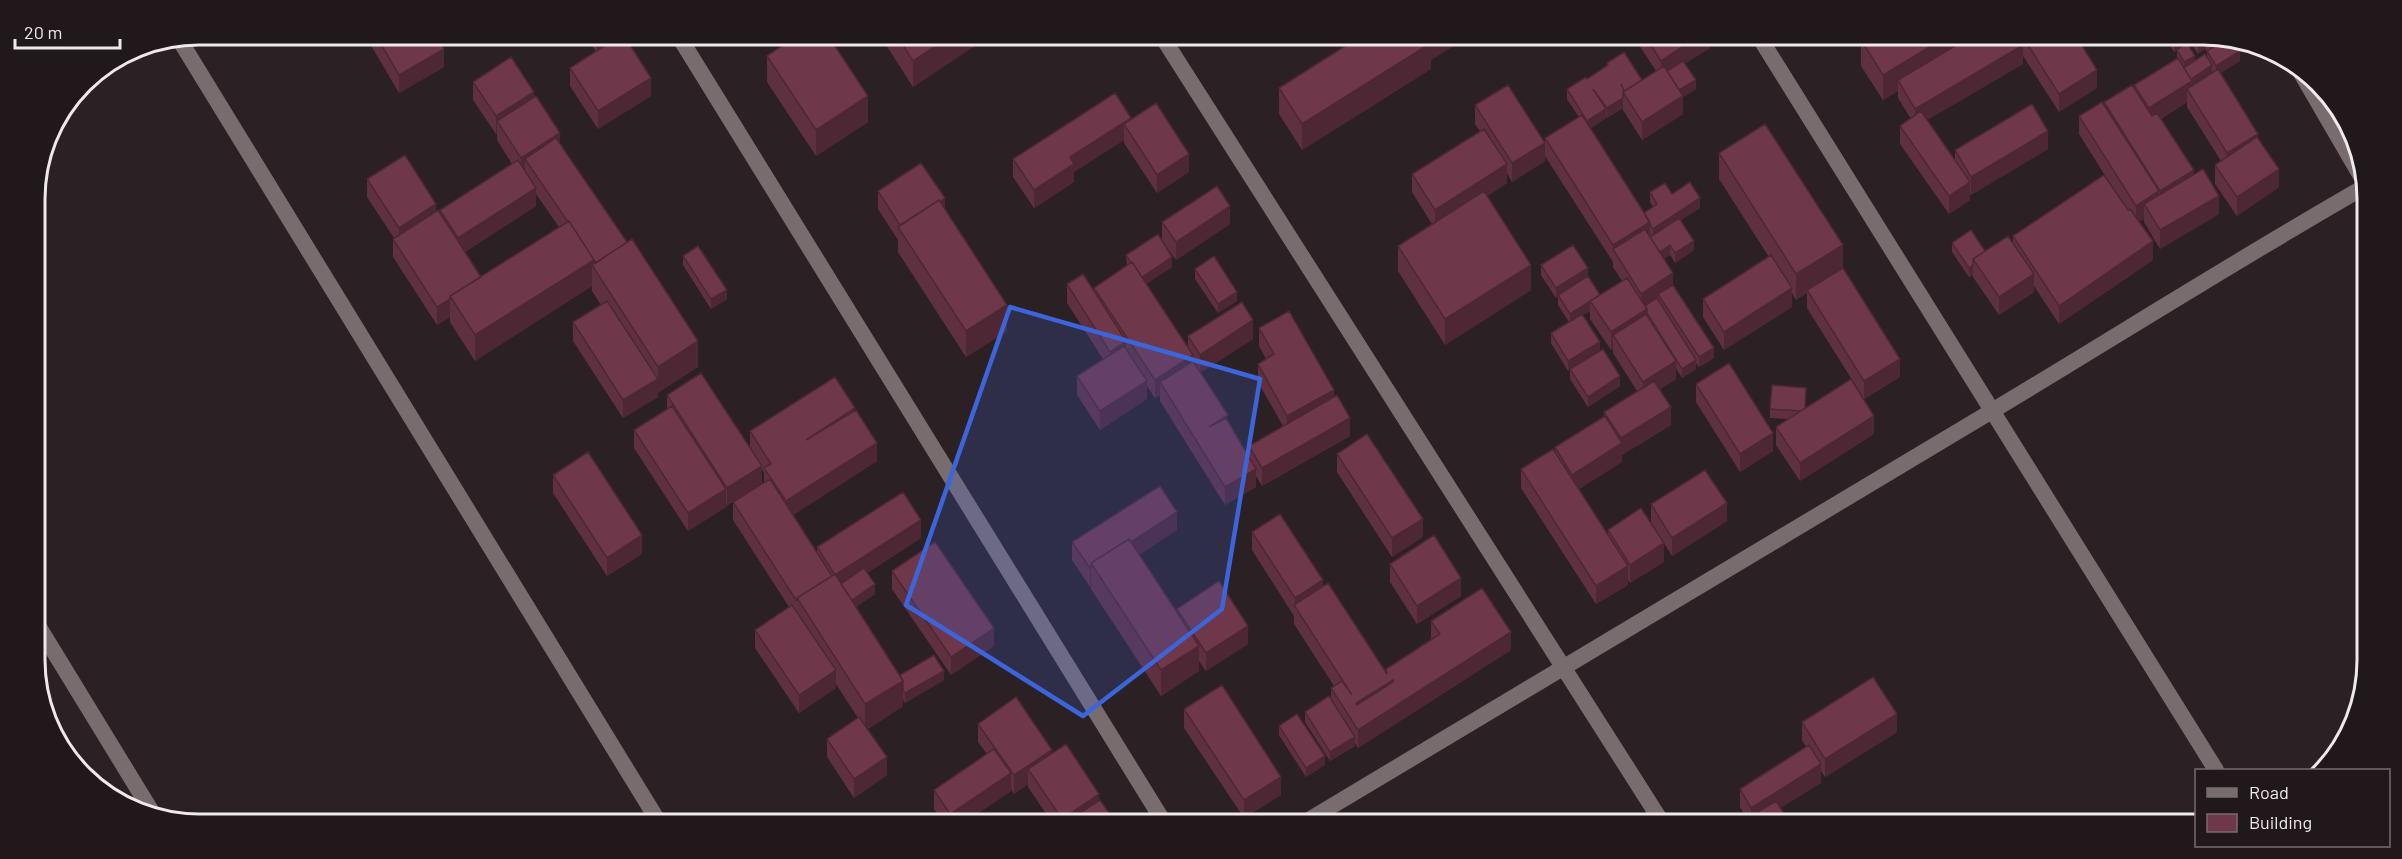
<svg xmlns="http://www.w3.org/2000/svg" width="2402" height="859" font-family="Barlow,sans-serif">
	<rect width="100%" height="100%" fill="#2b2124"/>
	<g fill="none" stroke-linecap="round" stroke-linejoin="round">
		<path stroke="#786c6f" stroke-width="16" d="M678,35l487,789
			M1161,35l502,789
			M1758,35l458,735
			M179,39l481,785"/>
		<path stroke="#786c6f" stroke-width="16" d="M2301,73l65,112
			M37,624l118,193
			M1302,824c229,-139 460,-275 690,-413 125,-75 248,-153 374,-225"/>
	</g>
	<path fill="#5f3040" fill-rule="evenodd" d="M372,34h64l8,33 -45,26 -27,-46z
		M586,34h30v5l35,57 -53,33 -28,-43v-18l26,-16z
		M879,34h123l-14,10 -6,-9v6l-69,46z
		M1467,34v3l-36,23v9l-129,81 -23,-36v-26z
		M1632,34h78v14l-25,15 11,26 -13,8v17l-41,26 -19,-30v-2l-16,10 -1,-2v2l-16,11 54,84 9,-6 -3,-5v-10l22,2 28,14 -19,12 13,30 -19,13 -5,-8 -6,4 9,27 41,72 -15,9 -3,-4v6l-14,9 -6,-10v11l-17,11 12,35 -49,30v7l-43,27 29,46v-5l56,32 -34,21 -2,-3v5l-32,19 -75,-116v-19l34,-17v-5l49,-31v-4l33,-21 -24,-38v-4l-2,1 -21,-31v-8l-7,4 17,35 20,36 -32,21 -18,-28v-9l-2,1 -17,-28v-10l18,-11 -11,-17v-9l-2,2 -15,-23v-10l47,11 12,19 22,-14 -9,-14v-5l-68,-106v-18l34,-21 -12,-18v-10l20,-10 20,-14v-2l35,17 14,-9z
		M1871,34h204l22,54 -38,24 -36,-56v8l-96,56 28,40v-10l93,-1 -77,46 -1,-1v6l-21,14 -49,-70v-18l11,-7 -13,-21v-7l-15,9 -22,-34v-26z
		M2163,34h40l16,9 21,18 -20,12 38,66 21,48 -42,29 -22,-32v-19l6,-4 -34,-54v-5l-26,17 33,56 25,39 -59,35 -16,-27v-3l-5,3 14,38 -94,64 -25,-38v6l-35,23 -26,-38v-2l-4,2 -17,-25v-9l33,8 28,-7v-8l108,-35 -42,-67v-18l25,-11v-3l30,-13v-4l43,-27v-8l-3,2zM2190,42l8,12 7,-5 2,2v6l-12,3 -8,-16z
		M767,56l101,66 -52,34 -49,-74z
		M473,82l61,15 26,47 138,223 -40,25v5l-35,21 -50,-77v-19l28,-17 -9,-14v-5l-117,75 -25,-39v-5l-13,8 -44,-68v-18l1,-1 -27,-41v-18l69,32 4,3v-4l72,-46 -15,-24v-6h-1l-23,-34zM536,194l23,33 -78,50 -16,-25 71,-46z
		M1475,105l70,56 -33,21 -5,-9v10l-20,13 44,94 -86,55 -47,-74v-25l34,-22 -20,-32v-18l68,-43 -5,-7z
		M1131,120l58,52 -32,21 -33,-50v-3l-50,32v10l-40,26 -21,-31v-18z
		M1719,153l124,116 57,108 -36,22 -57,-91v-15l-11,7 -4,-7v14l-68,43 -21,-33v-18l66,-42 -50,-78z
		M878,191l67,18 62,122 -41,26 -68,-105v-12l-20,-31z
		M1162,222l68,2 -54,36 -14,-19z
		M1126,255l46,12 -26,17 42,63v-11l65,3 -53,34 49,84v-11l34,-20 -25,-44v-18l8,-5 -7,-13v-18l75,69 16,39 -88,50 -6,-10v11l-31,18 -65,-104v-6l-5,3 -8,-12v13l-47,31 -23,-35v-19l26,-17 -36,-56v-19l27,8v-4l33,-22z
		M683,256l44,43 -16,10 -28,-44z
		M1195,269l42,32 -19,12 -23,-34z
		M1696,384l77,67 -33,21 -44,-70z
		M667,395l83,52v-16l105,-21 22,51 -84,54 24,38v-6l104,-9 -54,35 8,21 -19,13 44,68 44,5 -39,23 -2,-4v7l-35,23 19,46 -33,23 -27,-41v-18l31,-21 -22,-34v4l-37,25 -44,-65v-18l34,-23 -56,-87v-18l31,-19v-10l-2,-4 -35,37 -1,-2v3l-38,24 -54,-83v-18l33,-21z
		M1805,408l69,26 -74,47 -24,-36v-18l11,-8 -17,-1v-9z
		M1337,454l86,83 -31,20 -55,-85z
		M553,475l89,79 -35,22 -54,-83z
		M1651,504l76,17 -55,35 -21,-34z
		M1177,530l-38,25 38,57v-3l71,35 -42,27 -7,-10v10l-38,25 -70,-107v-3l-1,1 -18,-27v-18z
		M1252,532l71,55 63,84v-2l45,-30v-18l80,29 -153,98 -3,-5v3l-25,15 -25,-39v-10l26,-13v-11l3,-2 -40,-62v-8l-42,-66z
		M1390,564l71,32 -44,28 -27,-42z
		M892,571l102,75 -43,29 -59,-86z
		M1184,709l97,86 -37,23 -60,-90z
		M1802,722l95,10 -72,45 -4,-6v12l-41,25 11,16h-48v-3l4,-2 -7,-12v-18l66,-42 -4,-7z
		M978,724l74,29 47,48 18,23h-64l-25,-37v-3l-14,10 -3,-5v2l-49,33h-18l-10,-15v-19l53,-36 -9,-12z
		M1279,726l46,39 -19,12 -27,-42z"/>
	<path fill="#4e2734" d="M614,34h2v9l-19,11v-9z
		M954,34h28v7l-69,46v-26z
		M988,34h14l-14,10z
		M1322,34h8l-8,5z
		M1442,34h25v3l-36,23v9l-129,81v-26z
		M1702,34h8v14l-49,31v-18z
		M1951,34h43l-96,46v11l-15,9v-25z
		M2187,34h3v8l-16,10v-10z
		M2205,39v10l-7,5v-10z
		M2023,45v19l-108,63v-18z
		M444,49v18l-45,26v-18z
		M2240,51v10l-24,15v-10z
		M2195,56v10l-11,6v-10z
		M2212,65v10l-25,14v13l-38,24v-18z
		M2097,70v18l-38,24v-18z
		M651,78v18l-53,33v-18z
		M1696,80v9l-13,8v17l-41,26v-18l37,-32z
		M534,92v18l-37,11v13h-1v-18z
		M868,96v26l-52,34v-26z
		M1623,98v10l-16,10v-10z
		M1606,109v9l-19,13v-10z
		M1131,118v17l-7,-11v16l-50,32v10l-40,26v-18l36,-33z
		M2048,131v18l-77,46v-18z
		M560,133v19l-35,7v15l-4,3v-19z
		M2258,134v18l-31,19v-18z
		M1545,143v18l-33,21v-19z
		M1189,154v18l-32,21v-18z
		M1507,164v19l-72,45v-18z
		M2279,169v18l-42,29v-19z
		M2194,170v18l-34,21v-18z
		M1970,182v18l-21,14v-18z
		M536,188v18l-78,50v-18z
		M2159,191v19l-15,-6v15l-8,5v-18z
		M2219,196v18l-59,35v-19z
		M945,198v19l-44,10z
		M1700,198v10l-47,30v-9z
		M436,204v18l-37,24v-18z
		M1230,206v18l-54,36v-18z
		M1650,222v18l-37,10v-5z
		M1694,241v9l-19,13v-10z
		M2153,241v19l-94,64v-18z
		M1670,245v10l-13,8v-9z
		M1843,245v26l-36,19v3l-11,7v-26z
		M1172,257v10l-31,20v-9z
		M594,260v8l-2,-3v21l-117,75v-26z
		M1531,265v25l-86,55v-26z
		M1973,265v10l-4,2v-9z
		M1588,268v9l-32,21v-10z
		M1673,273v18l-15,3v7l-17,11v-18z
		M2034,274v18l-35,23v-18z
		M1792,288v19l-68,43v-18z
		M727,290v9l-16,10v-10z
		M1237,292v9l-19,12v-9z
		M450,299v18l-13,8v-18z
		M1590,301v10l-20,13v-10z
		M1007,305v26l-41,26v-26z
		M1647,309v18l-34,8v14l-2,1v-18z
		M1253,320v19l-53,34v-18z
		M698,341v26l-40,26v-26z
		M1126,341v18l-16,11v-18z
		M1600,342v9l-32,20v-10z
		M1714,348v10l-15,9v-10z
		M1193,355v18l-33,9v13l-5,3v-18z
		M1900,359v18l-36,22v-18z
		M1696,360v9l-14,9v-9z
		M1676,361v18l-33,21v-18z
		M1620,376v10l-32,21v-10z
		M658,379v18l-35,21v-18z
		M1147,381v18l-47,31v-19z
		M1334,390v18l-47,26v-18z
		M1671,407v18l-49,30v7l-50,31v-18l49,-31v-6z
		M1874,416v18l-74,47v-18z
		M1350,418v18l-88,50v-18z
		M1773,433v18l-33,21v-18z
		M877,443v18l-91,58v-18z
		M762,466v18l-35,22v-18z
		M1256,469v18l-31,18v-18z
		M726,489v18l-38,24v-18z
		M1727,503v18l-55,35v-18z
		M1177,512v18l-76,49 -8,-13z
		M1423,519v18l-31,20v-19z
		M921,520v18l-84,54 -2,-17z
		M642,535v19l-35,22v-18z
		M1664,543v19l-34,21v-18z
		M1628,566v19l-32,19v-18z
		M1090,568h1v18l-1,1z
		M1461,578v18l-44,28v-18z
		M1323,580v18l-28,8v-8z
		M875,584v10l-29,20v-9z
		M1248,626v18l-42,27v-18z
		M994,628v18l-43,29v-18z
		M1511,632v18l-153,98v-18z
		M1199,646v25l-38,25v-26z
		M836,670v18l-37,25v-18z
		M944,671v9l-39,23v-10z
		M1393,680v19l-37,22v-18z
		M903,681v25l-38,24v-26z
		M1897,714v18l-72,45v-18z
		M1355,737v9l-25,15v-9z
		M1052,750v18l-24,1v15l-14,10v-19z
		M1325,756v9l-19,12v-9z
		M887,757v18l-33,23v-19z
		M1821,764v19l-67,41h-3v-16z
		M1011,773v18l-49,33h-12v-10z
		M1281,777v18l-37,23v-18z
		M1099,794v18l-18,12h-19v-5z"/>
	<path fill="#6f384a" stroke="#4e2734" stroke-width="1.5" fill-rule="evenodd" d="M375,34h61l8,15 -45,26z
		M591,34h23l-17,11z
		M623,34l28,44 -53,33 -28,-43z
		M800,34h27l41,62 -52,34 -49,-74z
		M896,34h58l-41,27z
		M1364,34h62l5,9 -129,81 -23,-36z
		M1426,34h16l-11,8z
		M1644,34h58l-41,27z
		M1871,34h80l-68,41 -22,-35z
		M1975,34h41l7,11 -108,64 -17,-29z
		M2021,34h54l22,36 -38,24z
		M2169,34h18l-13,8z
		M2192,34h11l13,3 3,5 -8,5 -6,-8 -7,5z
		M2227,38l5,1 8,12 -24,15 -9,-15z
		M2187,43l8,13 -11,6 -7,-12z
		M1624,52l18,28 -18,11 -3,-7 3,7 -1,1v6l-16,10 -14,-19 13,20 -19,12 -20,-32 19,-12 1,2 21,-14 -1,-2z
		M2205,54l7,11 -21,14 -7,-11z
		M511,57l23,35 -38,24 -23,-34z
		M2178,58l14,23 -43,27 -15,-23z
		M1683,61l13,19 -17,10 -12,-19z
		M1664,66l19,30 -41,26 -19,-30z
		M2218,69l40,65 -31,19 -40,-64z
		M1508,85l37,58 -33,20 -37,-58z
		M2132,85l20,31 5,-3 37,57 -34,21 -56,-89z
		M1115,93l16,25 -61,39 4,7 -40,26 -21,-31z
		M536,96l24,37 -39,25 -24,-37z
		M2102,102l57,89 -23,15 -57,-90z
		M1156,103l33,51 -32,21 -33,-51z
		M2032,104l16,27 -77,46 -16,-27z
		M1921,111l49,71 -21,14 -49,-70z
		M1582,115l68,107 -37,23 -68,-107z
		M1765,124l78,121 -47,29 -77,-121z
		M1484,129l23,35 -72,46 -23,-36z
		M2257,137l22,32 -42,28 -22,-32z
		M556,138l71,104 -31,21 -27,-42 -1,1 -43,-63z
		M405,155l31,49 -37,24 -32,-49z
		M518,160l18,28 -78,50 -18,-28z
		M921,163l24,35 -5,4 -1,-2 -39,25 -22,-34z
		M2203,169l16,27 -59,34 -16,-26z
		M2104,175l24,35 2,-1 23,32 -94,65 -46,-70z
		M1690,182l10,16 -47,31 -9,-16 13,-9 -7,-12 15,-9 7,11z
		M1217,186l13,20 -54,36 -14,-20z
		M1484,191l47,74 -86,54 -47,-73z
		M939,200l68,105 -41,26 -68,-104z
		M438,210l43,67 -31,19v3l-13,8 -44,-68z
		M1679,218l15,23 -19,12 -5,-8 -10,7 -10,-15z
		M569,221l25,39 -119,75 -25,-39z
		M1645,229l28,44 -32,21 -28,-45z
		M1971,230l14,21 -12,8v6l-4,3 -17,-25z
		M1158,234l14,23 -30,20 -10,-15 -1,1 -5,-8z
		M2008,236l26,38 -35,23 -26,-38z
		M632,239l66,102 -40,26 -66,-102z
		M1573,245l15,23 -32,20 -15,-23z
		M698,246l29,44 -16,9 -28,-43z
		M1771,255l21,33 -68,44 -21,-33z
		M1214,256l23,36 -19,12 -23,-35z
		M1132,262l61,93 -38,25 -61,-92z
		M1843,268l57,91 -36,22 -57,-91z
		M1083,274l43,67 -16,11 -43,-68z
		M1588,276l12,19 -30,19 -12,-19z
		M1627,278l20,31 -36,23 -21,-31z
		M1673,285l41,63 -15,9 -41,-63z
		M1657,298l39,62 -14,9 -35,-56v-4l-2,-3z
		M607,301l51,78 -35,21 -50,-78z
		M1242,302l11,18 -53,35 -12,-19z
		M1289,311l45,79 -47,26 -29,-52 16,-10 -15,-26z
		M1582,314l18,28 -32,19 -17,-28z
		M1646,314l30,47 -33,21 -30,-47z
		M1124,346l23,35 -47,30 -23,-35z
		M1603,349l17,27 -32,21 -18,-28z
		M1193,361l35,54 -19,12 17,-9 30,51 -31,18 -65,-105z
		M1729,363l44,70 -33,21 -44,-70z
		M701,373l61,93 -35,22 -60,-93z
		M835,377l20,31 -49,32 50,-30 21,33 -91,58 -22,-33 7,-4 -21,-33z
		M1851,379l23,37 -74,47 -24,-36z
		M1654,381l17,26 -50,31 -17,-26z
		M1772,385l34,3 -1,20 -4,3 -31,-2z
		M1337,395l13,23 -88,50 -13,-22z
		M672,406l54,83 -38,24 -54,-83z
		M1605,416l17,27 -50,32 -17,-28z
		M1367,434l56,85 -31,19 -55,-84z
		M1553,449l75,117 -32,20 -75,-117z
		M588,452l54,83 -35,23 -54,-83z
		M1705,470l22,33 -55,35 -21,-34z
		M770,479l62,97 -35,22 1,1 -2,1 -63,-98z
		M1160,486l17,26 -46,30 -2,-3 -38,24v5h-1l-18,-26z
		M903,492l18,28 -86,55 -18,-28z
		M1641,508l23,35 -34,22 -22,-35z
		M1280,514l43,66 -28,18 -43,-66z
		M1434,535l27,43 -44,28 -27,-42z
		M1129,539l70,107 -38,24 -70,-107z
		M935,542l59,86 -43,29 -59,-86z
		M864,568l11,16 -23,16 -11,-16z
		M835,574l68,107 -38,23 -68,-106z
		M1219,581l29,45 -42,27 -29,-44z
		M1328,583l59,91 -1,-5 54,-35 -9,-13 51,-33 29,44 -153,98 -27,-42 11,-7 10,14 -58,-90zM1393,680v2l-36,23 -1,-2z
		M792,605l44,65 -37,25 -44,-65z
		M934,655l10,16 -39,22 -2,-3v-9l-3,-6z
		M1873,677l24,37 -72,45 -23,-37z
		M1222,685l59,92 -37,23 -60,-91z
		M1329,696l26,41 -25,15 -25,-40z
		M1016,697l36,53 -38,25 -36,-51z
		M1297,714l28,42 -19,12 -27,-42z
		M859,717l28,40 -33,22 -27,-40z
		M1066,744l33,50 -37,25 -34,-50z
		M1809,745l12,19 -70,44 -11,-19z
		M994,749l17,24 -61,41 -16,-24z
		M1100,800l17,24h-53z
		M1776,801l15,23h-47l-1,-3z"/>
	<path fill="#3d65db" fill-opacity="0.2" stroke="#3d65db" stroke-width="4.5" stroke-linejoin="round" d="M1010,307l250,72 -38,230 -139,107 -177,-111z"/>
	<path d="M0 0H2402V859H0ZM199 45H2203A154 154 0 0 1 2357 199V660A154 154 0 0 1 2203 814H199A154 154 0 0 1 45 660V199A154 154 0 0 1 199 45Z" fill="#21181b" fill-rule="evenodd"/>
	<path fill="none" stroke="#f0e9eb" stroke-width="3" d="M199 45H2203A154 154 0 0 1 2357 199V660A154 154 0 0 1 2203 814H199A154 154 0 0 1 45 660V199A154 154 0 0 1 199 45Z"/>
	<rect x="2195" y="769" width="195" height="78" fill="#21181b" stroke="#746c6e" stroke-width="1.5"/>
	<rect x="2207" y="788" width="30" height="9" fill="#786c6f" stroke="#746c6e" stroke-width="1.5"/>
	<text x="2249" y="799" font-size="18" fill="#f0e9eb">Road</text>
	<rect x="2207" y="814" width="30" height="18" fill="#6f384a" stroke="#746c6e" stroke-width="1.5"/>
	<text x="2249" y="829" font-size="18" fill="#f0e9eb">Building</text>
	<path d="M15 39v9h105v-9" fill="none" stroke="#f0e9eb" stroke-width="3"/>
	<text x="24" y="39" font-size="18" fill="#f0e9eb" stroke="#21181b" stroke-width="4.5" paint-order="stroke">20 m</text>
</svg>
